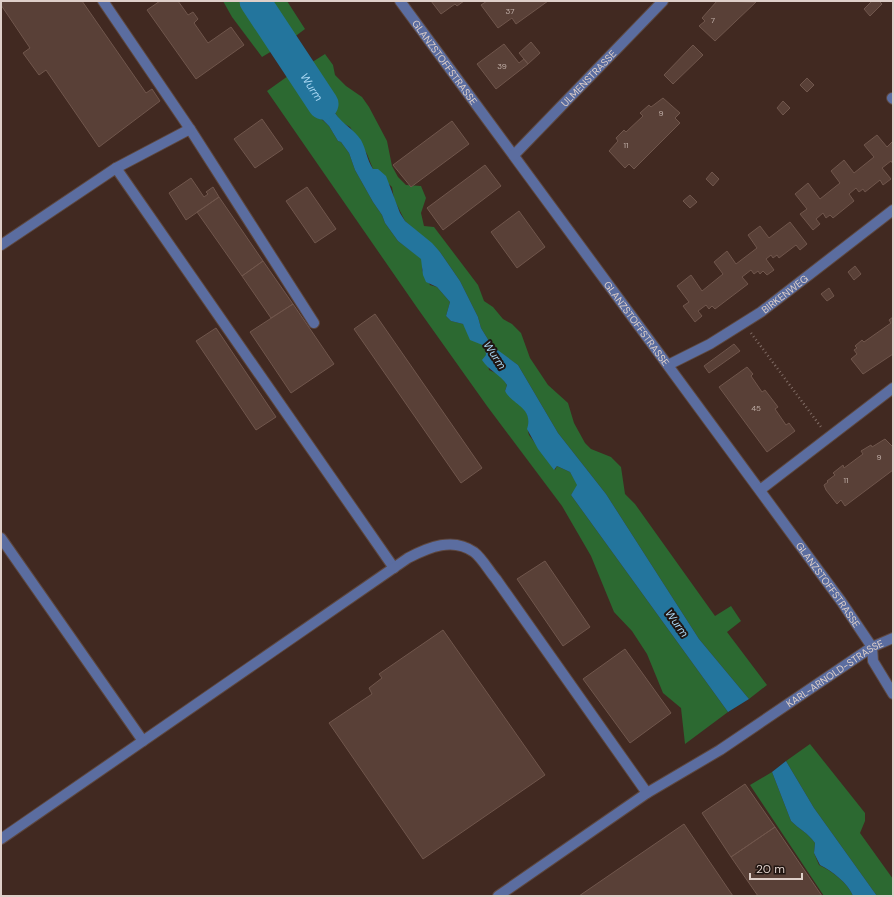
<svg xmlns="http://www.w3.org/2000/svg" width="894" height="897" font-family="'DM Sans',sans-serif">
	<rect width="100%" height="100%" fill="#412921"/>
	<path fill="#2c6931" d="M223,1h23l31,47 -15,9 -30,-40z
		M263,1h24l18,28 -16,12z
		M325,54l8,11 2,10 11,11 16,11 7,10 18,34 5,25 6,11 8,8 15,1 5,12 -5,15 3,13 10,1 44,58 6,16 9,6 10,12 9,5 9,9 9,25 18,27 20,18 6,20 11,20 6,6 20,8 10,10 4,27 10,10 80,112 16,-10 10,15 -14,11 40,53 -18,14 -50,-60 -93,-145 -48,-61 -40,-68 -19,-13 -10,-11 -8,-13 -3,-11 -18,-36 -20,-29 -35,-31 -11,-22 -2,-12 -19,-18 -6,-15 -17,-27 -9,-5 -7,-11 -3,-6v-12l-8,-11 -14,-7 -3,-9z
		M288,76l25,27 3,11 13,12 9,15 3,1 8,11 6,17 18,32 9,13 3,8 13,18 24,18v11l8,15 7,2 13,15 -4,14 5,5 12,3 12,16 10,6 4,24 11,5 7,10 -2,6c8,9 22,16 24,29 0,6 -2,9 0,15l26,35 2,-4 13,6 8,13 -7,10 157,217 -43,32 -4,-36 -18,-15 -16,-39 -15,-23 -18,-19 -23,-56 -29,-50 -75,-100 -69,-97 -151,-218z
		M810,744l55,69v8l-5,12 33,46v17h-16l-63,-88 -28,-47z
		M772,772l19,49c9,9 16,11 24,22l-1,10 5,12c13,6 29,18 34,31h-29l-74,-111z"/>
	<path fill="#23759d" d="M246,1h17l26,40 -12,7z
		M306,66l3,9c30,11 15,19 26,38 7,11 19,16 26,27 5,9 6,20 12,29h5l8,7 14,37 5,8 27,22 8,9 20,29 18,36 3,11 8,13 10,10 19,14 40,68 48,61 93,145 50,60 -21,13 -157,-217 6,-10 -7,-13 -13,-6 -3,4 -16,-21 -11,-20c7,-22 -15,-24 -22,-38l2,-6c-7,-11 -18,-14 -25,-25l4,-5 -1,-9 -15,-6 -7,-16 -12,-3 -5,-5 4,-14 -13,-15 -11,-5 -3,-7 -2,-16 -23,-18 -13,-18 -3,-8 -9,-13 -18,-32 -6,-17 -8,-11 -3,-1 -9,-15 -13,-13 -3,-10 -25,-27z
		M786,761l28,47 63,88h-24c-5,-13 -21,-25 -33,-31l-6,-12 1,-10c-8,-11 -15,-13 -24,-22l-19,-49z"/>
	<g fill="none" stroke-linecap="round" stroke-linejoin="round">
		<path stroke="#23759d" stroke-width="31" id="s1" d="M255,1l68,103"/>
	</g>
	<path fill="#594037" stroke="#70564c" d="M1,1h81l64,92 6,-4 8,12 -61,46 -53,-77 -7,5 -16,-22 7,-5 -29,-43z
		M160,1h18l10,14 5,-3 5,7 -4,4 14,20 23,-16 13,18 -48,34 -49,-69z
		M431,1h33l-7,5 -2,-2 -14,10z
		M487,1h61l-32,23 -4,-6 -14,10 -17,-23z
		M717,1l39,1 -41,39 -16,-15 6,-5 -3,-3z
		M872,1h7l3,3 -12,12 -6,-7z
		M531,42l9,11 -12,11 -9,-11z
		M504,44l15,19 5,-4 4,5 -32,25 -19,-25z
		M693,45l10,10 -30,29 -9,-9z
		M807,78l7,7 -7,7 -7,-7z
		M663,98l17,15 -5,5 5,5 -46,46 -5,-5 -4,4 -16,-17 9,-10 -2,-3 8,-8 2,2 17,-16 -3,-3 9,-8 2,2z
		M783,101l7,7 -7,7 -6,-7z
		M262,119l21,30 -28,19 -21,-29z
		M452,121l17,23 -58,43 -18,-22z
		M877,135l10,12 6,-6v23l-2,-3 -9,7 9,11 -8,6 -3,-5 -15,12 -2,-3 -4,3 -3,-4 -7,6 5,7 -21,17 -3,-3 -4,3 -3,-5 -7,6 4,5 -7,6 -13,-16 7,-5 -12,-15 13,-11 12,16 20,-16 -9,-12 13,-11 10,13 20,-16 -10,-12z
		M485,165l16,21 -58,44 -16,-22z
		M712,172l7,7 -6,7 -7,-7z
		M191,178l13,19 4,-3 -2,-2 7,-5 6,10 -33,23 -17,-27z
		M307,187l29,42 -21,14 -29,-42z
		M690,195l7,7 -7,6 -7,-7z
		M219,197l44,64 -21,15 -45,-64z
		M519,211l26,36 -28,21 -26,-36z
		M790,222l17,22 -7,6 -4,-5 -17,13 -2,-3 -4,3 -2,-3 -5,4 8,11 -7,5 -4,-4 -3,3 -2,-3 -4,3 -3,-4 -9,7 6,7 -33,25 -3,-3 -3,3 -3,-4 -8,6 4,5 -7,6 -12,-16 6,-4 -12,-16 14,-11 11,16 21,-17 -9,-12 13,-11 9,13 21,-16 -9,-13 12,-9 9,12z
		M263,261l30,43 -22,14 -29,-42z
		M855,266l6,8 -7,6 -6,-8z
		M829,288l5,8 -7,5 -6,-7z
		M293,304l41,60 -43,29 -41,-61z
		M375,314l107,154 -21,15 -107,-154z
		M893,317v37l-30,20 -12,-15 6,-5 -3,-4 3,-2 -2,-2 7,-6 2,2 27,-19 -2,-3z
		M216,328l60,89 -20,13 -60,-89z
		M734,344l6,7 -31,22 -5,-7z
		M747,367l6,7 -2,2 11,16 3,-2 13,17 -3,2 11,16 3,-2 6,8 -28,21 -48,-65z
		M885,439l8,8v23l-48,36 -4,-6 -4,4 -11,-14 -2,-5 4,-3 -1,-1 8,-6 -2,-2 10,-8 1,3 19,-14 -2,-3 10,-6 1,2z
		M545,561l45,66 -27,19 -46,-67z
		M443,630l102,145 -122,84 -94,-136 43,-29 -3,-6 13,-10 -3,-4z
		M625,649l46,64 -41,30 -47,-64z
		M745,784l30,43 -44,30 -29,-44z
		M684,824l49,72h-154z
		M775,827l47,69h-64l-27,-39z"/>
	<g fill="none" stroke-linecap="round" stroke-linejoin="round">
		<g stroke="#5d473f" stroke-width="12">
			<g id="minor">
				<path d="M103,1l87,128 124,194"/>
				<path id="s2" d="M400,1l441,600 31,46 1,14 20,33"/>
				<path d="M892,98l1,1"/>
				<path id="s3" d="M514,155l149,-154"/>
				<path d="M116,168l74,-39"/>
				<path d="M1,245l115,-77 278,400"/>
				<path id="s4" d="M668,365l42,-21 51,-32 132,-102"/>
				<path d="M760,490l133,-102"/>
				<path d="M1,538l142,203"/>
				<path d="M1,839l407,-281c21,-11 45,-21 66,-6 8,6 15,19 22,27l151,214"/>
				<path id="s5" d="M498,896l149,-103 73,-43 152,-103 21,-9"/>
			</g>
		</g>
		<path stroke="#806c65" stroke-width="2.5" stroke-dasharray="1 3" stroke-linecap="butt" d="M751,333l70,94"/>
		<use href="#minor" stroke="#5b6da0" stroke-width="10"/>
	</g>
	<g text-anchor="middle" dominant-baseline="central" stroke-width="4" stroke-linejoin="round" paint-order="stroke">
		<g font-size="8" fill="#bdaba4">
			<text x="510" y="11">37</text>
			<text x="713" y="20">7</text>
			<text x="502" y="66">39</text>
			<text x="661" y="113">9</text>
			<text x="626" y="145">11</text>
			<text x="756" y="408">45</text>
			<text x="879" y="457">9</text>
			<text x="846" y="480">11</text>
		</g>
		<g font-size="10" fill="#decfc9" stroke="#201511">
			<text stroke="none"><textPath href="#s2" startOffset="76">GLANZSTOFFSTRASSE</textPath></text>
			<text stroke="none"><textPath href="#s3" startOffset="107">ULMENSTRASSE</textPath></text>
			<text stroke="none"><textPath href="#s4" startOffset="137">BIRKENWEG</textPath></text>
			<text stroke="none"><textPath href="#s2" startOffset="400">GLANZSTOFFSTRASSE</textPath></text>
			<text stroke="none"><textPath href="#s2" startOffset="724">GLANZSTOFFSTRASSE</textPath></text>
			<text stroke="none"><textPath href="#s5" startOffset="404">KARL-ARNOLD-STRASSE</textPath></text>
		</g>
		<g font-size="11" font-style="italic" fill="#a9d7f3" stroke="#201511">
			<text stroke="none"><textPath href="#s1" startOffset="103">Wurm</textPath></text>
			<text transform="translate(495 355) rotate(56)">Wurm</text>
			<text transform="translate(677 623) rotate(54)">Wurm</text>
		</g>
	</g>
	<rect width="894" height="897" fill="none" stroke="#decfc9" stroke-width="4"/>
	<path d="M750 873v6h52v-6" fill="none" stroke="#decfc9" stroke-width="2"/>
	<text x="756" y="873" font-size="12" fill="#decfc9" stroke="#201511" stroke-width="3" paint-order="stroke">20 m</text>
</svg>
